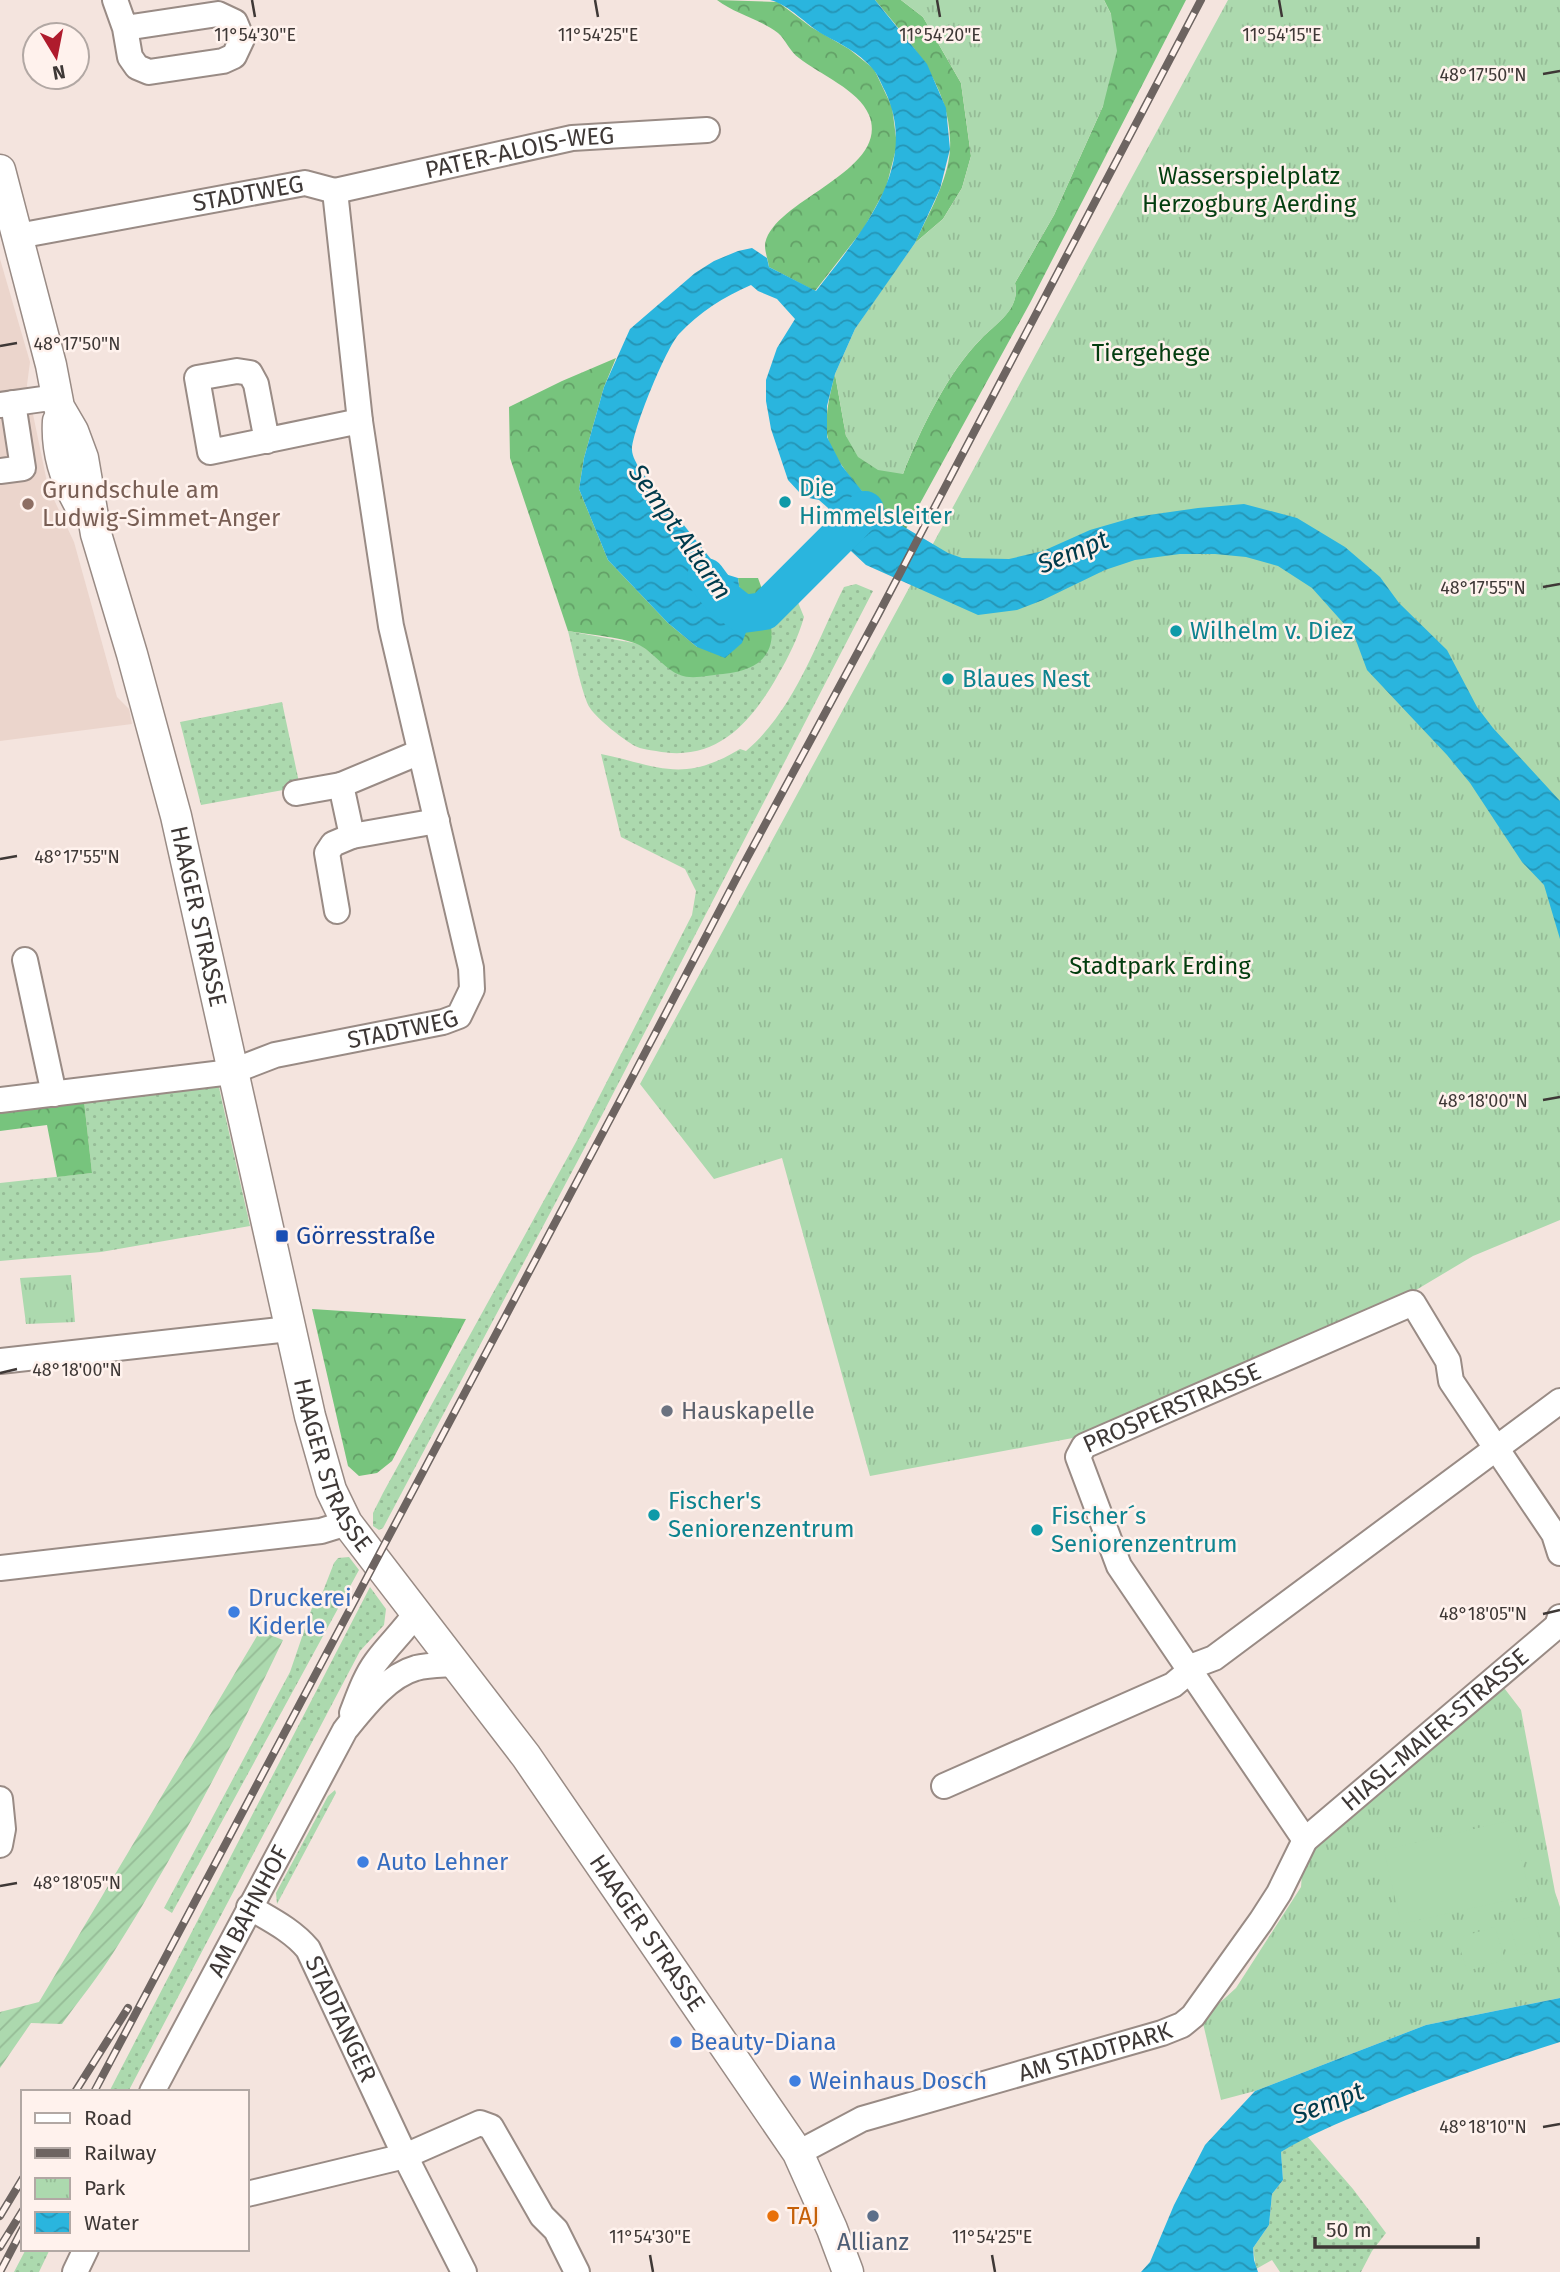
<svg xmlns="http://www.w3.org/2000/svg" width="1560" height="2272" font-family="'Fira Sans',sans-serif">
	<defs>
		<pattern id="grass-dots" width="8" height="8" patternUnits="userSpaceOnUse" patternTransform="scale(1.75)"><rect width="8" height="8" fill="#acd9ae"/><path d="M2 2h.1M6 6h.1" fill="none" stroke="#95bb96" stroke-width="1.8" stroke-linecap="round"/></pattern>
		<pattern id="forest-crowns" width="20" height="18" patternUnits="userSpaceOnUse" patternTransform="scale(1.75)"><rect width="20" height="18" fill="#77c47d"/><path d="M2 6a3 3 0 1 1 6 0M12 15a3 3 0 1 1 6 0" fill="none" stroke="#63a067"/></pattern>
		<pattern id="park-tufts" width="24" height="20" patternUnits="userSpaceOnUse" patternTransform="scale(1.75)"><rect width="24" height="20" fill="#acd9ae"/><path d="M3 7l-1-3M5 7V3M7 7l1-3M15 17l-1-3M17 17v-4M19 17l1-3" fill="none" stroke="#95bb96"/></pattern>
		<pattern id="garden-furrows" width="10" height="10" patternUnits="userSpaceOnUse" patternTransform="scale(1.75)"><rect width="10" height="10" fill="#acd9ae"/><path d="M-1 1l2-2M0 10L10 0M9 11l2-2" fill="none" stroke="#95bb96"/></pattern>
		<pattern id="water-waves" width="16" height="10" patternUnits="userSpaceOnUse" patternTransform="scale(1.75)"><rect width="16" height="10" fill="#2ab5de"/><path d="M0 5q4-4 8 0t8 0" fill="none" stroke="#2594b5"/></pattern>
	</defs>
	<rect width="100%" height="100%" fill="#f4e4de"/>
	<path fill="#ebd5cc" d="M0,259l30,103 -3,23 21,102 26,55 43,155 12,12 3,15 -132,17z"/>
	<path fill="url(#grass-dots)" d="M856,584l17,7 -272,526 -218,411 -4,2 -6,-4v-13l10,-20 193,-351 116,-227 4,-24 -11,-22 -64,-32 -20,-83c58,12 81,30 139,-5l6,2c49,-42 70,-108 98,-164z
		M787,597l10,3 7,17c-6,21 -15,39 -26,58 -27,48 -62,88 -122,76 -7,-1 -15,-2 -21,-5 -11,-6 -38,-27 -45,-38 -7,-9 -18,-62 -22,-77l71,13 41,31 92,-39v-15z
		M282,702l18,85 -99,18 -21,-83z
		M218,1083l32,143 -149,26 -101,9v-78l92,-10 -8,-72z
		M349,1557l10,13 -187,343 -8,-5 126,-236 25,-73h5l14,-36 4,-5z
		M370,1587l16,22 -2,16 -24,26 -232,441h-19z
		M335,1790l1,3 -59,111 -1,-11 52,-97z
		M1307,2136l46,53 33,44 -14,18 -11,21h-81l-8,-12 -16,9 -3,-21 16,-23 3,-31 11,-14 -2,-28z
		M26,2249h24l-11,23h-25z"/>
	<path fill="url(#forest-crowns)" d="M717,0l61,2 33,25 38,22 25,20 18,38 5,38 -11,43 -22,40 -49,63 -46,-24c-1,-7 -4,-15 -4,-21 3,-45 127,-74 104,-131 -10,-25 -50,-41 -70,-57 -9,-6 -13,-18 -21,-25 -18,-14 -43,-19 -61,-33z
		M875,0h26l22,17 38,66 10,73 -9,32 -19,31 -28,24c13,-29 33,-61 35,-94 3,-61 -39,-106 -75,-149z
		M1104,0h82l-156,303 -124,226c-6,-4 -13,-7 -18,-12 -18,-14 -59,-61 -61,-83 -2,-21 3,-40 8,-60l11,62 57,38c17,-44 45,-102 78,-135 15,-16 40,-30 34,-56l39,-68 49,-109 8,-92z
		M616,358l-12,29 -20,71 -5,31 29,71 60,63 29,24 51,-20 -5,-13 -5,-36h20c17,46 30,89 -35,96 -13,1 -31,6 -43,1 -12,-4 -27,-22 -39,-29 -12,-8 -56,-12 -73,-15l-58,-173 -1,-51 53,-26z
		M84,1101l8,72 -35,4 -10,-52 -47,6v-22z
		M312,1309l154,10 -74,142 -15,12 -18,3 -11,-10z"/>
	<path fill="url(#park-tufts)" d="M901,0h203l7,14 6,37 -14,55 -49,109 -39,68c6,27 -19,40 -34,56 -33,33 -61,91 -78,135l-25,-4 -20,-13 -12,-21 -11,-62 20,-45 28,-41 32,-45 28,-24 19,-31 9,-32 -10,-73 -38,-66z
		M1228,0h332v1220l-87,36 -62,37 -333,144 -208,39 -88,-318 -68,21 -74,-95z
		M71,1275l4,47 -49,2 -6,-46z
		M1498,1680l23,30 34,182 5,15v91l-134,27 -171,66 -34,9 -19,-81 34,-31 65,-101 3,-41z"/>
	<path fill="url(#garden-furrows)" d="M260,1631l23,9c-50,105 -106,212 -168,310 -16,26 -35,49 -53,74l-31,-1 -31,45v-56l39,-10z"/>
	<path fill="#acd9ae" d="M1512,1820l18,75 -129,29 -17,-74z
		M1534,1916l9,32 -24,8 -10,-33z
		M1495,1927l10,33 -38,11 -10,-33z"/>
	<path fill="url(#water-waves)" d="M770,0h105l52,64 19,44 4,41 -10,40 -25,54 -60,86 -20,45 -8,32v31l15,29 20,25 27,27 59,35 14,5 47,1 34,-8 47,-21 45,-13 63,-9 46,-4 53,14 48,29 35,30 19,26 48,47 30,57 16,21 67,73v138l-16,-54 -22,-23 -52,-79 -23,-28 -80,-85 -13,-35 -42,-47 -34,-22 -32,-9 -31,-3h-35l-45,6 -30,10 -62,30 -26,10 -39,5 -112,-50 -29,-27 -5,-11 -4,-19 -9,-8 -10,-2 -10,-6 -11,-12 -17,-51 -5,-28v-21l11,-32 18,-29 -18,-20 -19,-8 -7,-6c-28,12 -51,27 -72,49 -13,14 -47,97 -47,116 0,6 5,14 8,20l82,103 16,5 5,36 5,13 -6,16 -17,15 -28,-11 -29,-24 -60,-63 -29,-71 5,-31 20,-71 26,-58 65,-56 19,-12 24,-10 14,-3 15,10 2,9 47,24c44,-57 105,-124 69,-200 -4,-7 -7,-17 -13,-23 -13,-15 -31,-24 -48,-33 -18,-10 -34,-30 -54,-35z
		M1560,1998v44c-65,21 -129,42 -192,69 -30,12 -59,24 -87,41l2,28 -11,14 -3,31 -16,23 1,12 4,12h-117l9,-10 24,-57 31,-60 50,-54 171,-66z"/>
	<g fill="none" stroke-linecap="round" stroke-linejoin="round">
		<path stroke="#2ab5de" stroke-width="38" d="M706,577l14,19 23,18 21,-3 101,-101"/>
		<g stroke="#998b85" stroke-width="28">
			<g id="minor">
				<path d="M115,0l10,28 5,29 7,10 12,5 74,-11 11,-5 8,-17 -7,-17 -17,-8 -93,14"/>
				<path id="s1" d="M335,191l237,-53 135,-8"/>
				<path id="s2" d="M18,236l287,-53 30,8"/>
				<path d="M0,405l57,-8"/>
				<path d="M267,441l-11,-57 -6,-11 -13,-2 -40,7 13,74 150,-31"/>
				<path d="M0,471l23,-3 -10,-65"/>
				<path d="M420,752l-79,33 11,51 85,-15"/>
				<path d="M296,793l45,-8"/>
				<path d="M337,911l-10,-58 6,-9 19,-8"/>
				<path d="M25,960l29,134"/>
				<path id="s3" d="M0,1100l231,-28 44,-17 168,-33 16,-6 13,-27 -1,-21 -80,-342 -31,-205 -25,-230"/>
				<path d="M0,1361l289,-32"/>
				<path d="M0,1568l321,-37 26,-8"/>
				<path d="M352,1713c7,-18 13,-36 24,-51 13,-18 28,-31 40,-49"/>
				<path d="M944,1786l229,-101 25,-21 16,-6 346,-257"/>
				<path d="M0,1799l3,30 -3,16"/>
				<path id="s4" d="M1305,1840l-186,-274 -41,-109 6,-11 329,-143 35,58 3,20 103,153 6,19"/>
				<path id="s5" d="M249,1907c22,13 43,23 59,42l97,207 59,116"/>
				<path id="s6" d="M152,2092l193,-362c18,-22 42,-54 71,-62 12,-3 26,-3 39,-4"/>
				<path id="s7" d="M798,2153l64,-34 300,-86 20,-8 11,-9 68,-95 18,-28 26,-53 252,-214 3,-9"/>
				<path d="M247,2194l158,-38 75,-33 11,4 51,89 14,14 21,42"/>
				<path d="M75,2272l11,-23"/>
			</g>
		</g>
		<g stroke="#998b85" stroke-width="33">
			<g id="tertiary">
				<path id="s8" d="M0,170l51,195 8,42 14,24 10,27 13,76 36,120 44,162 134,600 21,74 16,33 179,233 272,397 34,76 16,43"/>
				<path d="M58,421c-2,32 8,61 24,88"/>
			</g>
		</g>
		<use href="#minor" stroke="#fff" stroke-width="24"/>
		<use href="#tertiary" stroke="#fff" stroke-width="30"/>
		<g stroke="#6d6461" stroke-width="8">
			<path id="rail" d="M75,2092l53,-84
				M94,2092l540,-1018 113,-216 131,-243 323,-615
				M0,2216l23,-38
				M0,2247l23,-37
				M0,2272l23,-44"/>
		</g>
		<use href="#rail" stroke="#fff2ed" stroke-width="5" stroke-dasharray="16" stroke-linecap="butt"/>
	</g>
	<path fill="none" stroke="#3e3836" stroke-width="2.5" d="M252,0l3,17M595,0l3,17M937,0l3,17M1279,0l3,17M1543,74l17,-3M0,346l17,-3M1543,587l17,-3M0,859l17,-3M1543,1100l17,-3M0,1373l17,-4M1543,1614l17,-4M0,1886l17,-3M1543,2127l17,-3M650,2255l3,17M992,2255l3,17"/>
	<g fill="#0f9aa8" stroke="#fff2ed" stroke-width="2.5">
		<circle cx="785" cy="502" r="7"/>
		<circle cx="1176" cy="631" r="7"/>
		<circle cx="948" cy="679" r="7"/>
		<circle cx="654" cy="1515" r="7"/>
		<circle cx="1037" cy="1530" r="7"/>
	</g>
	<circle fill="#8d6e63" stroke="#fff2ed" stroke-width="2.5" cx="28" cy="504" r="7"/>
	<rect fill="#1a4fb4" stroke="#fff2ed" stroke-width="2.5" x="275" y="1229" width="14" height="14" rx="3.5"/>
	<circle fill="#6b7280" stroke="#fff2ed" stroke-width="2.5" cx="667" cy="1411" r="7"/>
	<g fill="#3f7fe0" stroke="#fff2ed" stroke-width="2.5">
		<circle cx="234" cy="1612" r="7"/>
		<circle cx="363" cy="1862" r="7"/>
		<circle cx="676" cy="2042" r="7"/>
		<circle cx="795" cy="2081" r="7"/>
	</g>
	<circle fill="#e8710a" stroke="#fff2ed" stroke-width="2.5" cx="773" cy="2216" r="7"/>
	<circle fill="#5c6f8a" stroke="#fff2ed" stroke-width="2.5" cx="873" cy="2216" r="7"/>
	<g text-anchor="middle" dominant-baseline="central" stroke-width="5" stroke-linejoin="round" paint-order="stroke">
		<g font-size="24" fill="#3e3836" stroke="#fff2ed">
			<text stroke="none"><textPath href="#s1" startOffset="189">PATER-ALOIS-WEG</textPath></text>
			<text stroke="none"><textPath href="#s2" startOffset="234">STADTWEG</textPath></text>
			<text stroke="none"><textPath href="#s8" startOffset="774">HAAGER STRASSE</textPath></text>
			<text stroke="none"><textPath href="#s3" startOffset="410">STADTWEG</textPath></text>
			<text stroke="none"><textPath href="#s4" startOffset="556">PROSPERSTRASSE</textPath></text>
			<text stroke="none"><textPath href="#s8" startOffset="1340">HAAGER STRASSE</textPath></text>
			<text stroke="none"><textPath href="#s7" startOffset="800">HIASL-MAIER-STRASSE</textPath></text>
			<text stroke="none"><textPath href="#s6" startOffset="205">AM BAHNHOF</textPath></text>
			<text stroke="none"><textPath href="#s8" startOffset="1908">HAAGER STRASSE</textPath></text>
			<text stroke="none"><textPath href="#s5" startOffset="150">STADTANGER</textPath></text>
			<text stroke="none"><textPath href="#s7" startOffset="315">AM STADTPARK</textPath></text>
		</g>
		<g font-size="24" fill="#033d0f" stroke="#fff2ed">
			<text x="1249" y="176">Wasserspielplatz<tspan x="1249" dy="28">Herzogburg Aerding</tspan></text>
			<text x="1151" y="353">Tiergehege</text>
			<text x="1160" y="966">Stadtpark Erding</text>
		</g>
		<g font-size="24" fill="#0d838f" stroke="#fff2ed" text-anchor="start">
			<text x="799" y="488">Die<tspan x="799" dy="28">Himmelsleiter</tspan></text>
			<text x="1190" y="631">Wilhelm v. Diez</text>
			<text x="962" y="679">Blaues Nest</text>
			<text x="668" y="1501">Fischer's<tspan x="668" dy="28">Seniorenzentrum</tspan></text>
			<text x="1051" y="1516">Fischer´s<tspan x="1051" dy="28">Seniorenzentrum</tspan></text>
		</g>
		<g font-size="24" fill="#785e54" stroke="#fff2ed" text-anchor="start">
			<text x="42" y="490">Grundschule am<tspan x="42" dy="28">Ludwig-Simmet-Anger</tspan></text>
		</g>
		<g font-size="24" fill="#164399" stroke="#fff2ed" text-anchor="start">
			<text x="296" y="1236">Görresstraße</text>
		</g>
		<g font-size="24" fill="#5b616d" stroke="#fff2ed" text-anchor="start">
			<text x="681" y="1411">Hauskapelle</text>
		</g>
		<g font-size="24" fill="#366cbe" stroke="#fff2ed" text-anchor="start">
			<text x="248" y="1598">Druckerei<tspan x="248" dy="28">Kiderle</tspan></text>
			<text x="377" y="1862">Auto Lehner</text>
			<text x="690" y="2042">Beauty-Diana</text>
			<text x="809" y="2081">Weinhaus Dosch</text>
		</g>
		<g font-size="24" fill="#c56008" stroke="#fff2ed" text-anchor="start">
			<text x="787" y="2216">TAJ</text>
		</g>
		<g font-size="24" fill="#4e5e75" stroke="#fff2ed">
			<text x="873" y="2242">Allianz</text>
		</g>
		<g font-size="26" font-style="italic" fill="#003a4b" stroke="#fff2ed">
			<text transform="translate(680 532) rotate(55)">Sempt Altarm</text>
			<text transform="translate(1073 552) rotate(-22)">Sempt</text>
			<text transform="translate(1328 2103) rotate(-21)">Sempt</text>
		</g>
	</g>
	<g font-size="18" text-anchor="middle" fill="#3e3836" stroke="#fff2ed" stroke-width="5" stroke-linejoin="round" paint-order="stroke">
		<text x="1282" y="41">11°54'15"E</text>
		<text x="255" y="41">11°54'30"E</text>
		<text x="598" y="41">11°54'25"E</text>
		<text x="940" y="41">11°54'20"E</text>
		<text x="1483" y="81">48°17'50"N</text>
		<text x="77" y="350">48°17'50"N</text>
		<text x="1483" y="594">48°17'55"N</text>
		<text x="77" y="863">48°17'55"N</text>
		<text x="1483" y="1107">48°18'00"N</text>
		<text x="77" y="1376">48°18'00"N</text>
		<text x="1483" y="1620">48°18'05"N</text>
		<text x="77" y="1889">48°18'05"N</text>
		<text x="1483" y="2133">48°18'10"N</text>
		<text x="650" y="2243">11°54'30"E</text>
		<text x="992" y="2243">11°54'25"E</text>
	</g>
	<rect x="21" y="2090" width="228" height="161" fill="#fff2ed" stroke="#b2a8a4" stroke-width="2"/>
	<rect x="35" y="2113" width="35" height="10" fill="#ffffff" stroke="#b2a8a4" stroke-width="2"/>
	<text x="84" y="2125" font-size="21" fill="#3e3836">Road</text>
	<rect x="35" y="2148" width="35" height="10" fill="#6d6461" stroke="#b2a8a4" stroke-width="2"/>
	<text x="84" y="2160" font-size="21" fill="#3e3836">Railway</text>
	<rect x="35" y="2178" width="35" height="21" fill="url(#park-tufts)" stroke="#b2a8a4" stroke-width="2"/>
	<text x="84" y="2195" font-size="21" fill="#3e3836">Park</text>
	<rect x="35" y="2212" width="35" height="21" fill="url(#water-waves)" stroke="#b2a8a4" stroke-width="2"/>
	<text x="84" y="2230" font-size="21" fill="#3e3836">Water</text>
	<g transform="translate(56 56) rotate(170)"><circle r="33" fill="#fff2ed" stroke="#b2a8a4" stroke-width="2"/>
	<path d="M0-5L12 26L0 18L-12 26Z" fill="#af1b2d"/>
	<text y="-10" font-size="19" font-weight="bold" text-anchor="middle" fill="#3e3836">N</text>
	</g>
	<path d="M1315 2237v10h163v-10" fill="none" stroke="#3e3836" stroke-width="3.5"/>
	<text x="1326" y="2237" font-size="21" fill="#3e3836" stroke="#fff2ed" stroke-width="5" paint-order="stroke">50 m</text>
</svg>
